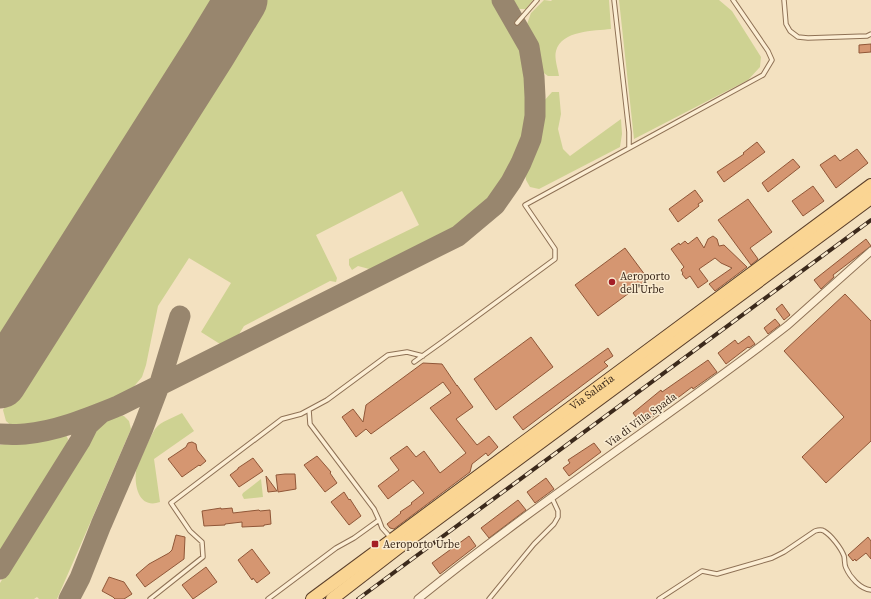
<svg xmlns="http://www.w3.org/2000/svg" width="871" height="599" font-family="'Source Serif 4',serif">
	<rect width="100%" height="100%" fill="#f3e1c0"/>
	<path fill="#ced292" d="M0,0h217l-217,345z
		M261,0h233c32,40 42,94 27,144 -3,12 -11,24 -18,35 -3,5 -6,10 -10,15 -5,7 -13,13 -20,19 -28,25 -66,39 -100,57l-15,-4 -6,4 -3,-5v-6l70,-34 -17,-34 -86,44 21,43 -1,4 -6,-1 -86,45 -8,13 -16,5 -19,-12 30,-49 -42,-25 -31,48 -12,59 -4,12 -11,13 -29,16 -47,15 -32,5 -10,1 -7,-6 -3,-11z
		M511,0h22l-7,9h-8z
		M544,0l7,1 1,-1h57l2,29c-17,2 -49,1 -55,22 -2,7 2,18 3,25h-11l-7,-5 -5,-22 -9,-25 4,-11z
		M619,0h100l13,11 29,46 -1,10 -12,13 -114,59z
		M552,92h7l2,22 -3,15 5,20 7,7 51,-37 1,15 -2,13 -81,42 -9,-2 -4,-7 -1,-8 15,-42 3,-28z
		M182,413l12,18 -40,28 6,43c-20,7 -26,-14 -24,-31 2,-7 15,-36 19,-42 6,-8 18,-11 27,-16z
		M114,416h10l5,5 2,8 -74,170h-18l-2,-2 -3,2h-34v-16l99,-158 3,-4z
		M60,433l6,2 2,4 -1,7 -67,108v-109z
		M261,479l2,18 -19,2 -2,-4 1,-2z"/>
	<g fill="none" stroke-linecap="round" stroke-linejoin="round">
		<path stroke="#98866e" stroke-width="21" d="M0,434c8,0 17,1 25,0 32,-3 63,-16 93,-28l340,-170 37,-31 16,-23 10,-19 10,-24 4,-23v-19l-1,-20 -5,-30 -27,-47
			M0,569l80,-128 8,-16 12,-11
			M69,599l11,-21 21,-53 42,-97 16,-42 21,-70"/>
		<path stroke="#98866e" stroke-width="53" d="M0,382l210,-331 31,-51"/>
	</g>
	<path fill="#d59671" stroke="#905738" d="M871,44v8l-12,1v-8z
		M757,142l8,10 -41,30 -7,-10 27,-18 -1,-1z
		M857,149l11,14 -32,25 -16,-23 15,-10 5,6z
		M793,159l7,8 -32,25 -6,-9z
		M813,186l11,15 -21,15 -11,-15z
		M695,190l8,11 -5,3 1,2 -21,16 -9,-13z
		M748,199l24,33 -22,16 8,11 -7,6 -33,-45z
		M713,236l4,3 2,7 5,-1 23,22 -32,24 -6,-7 23,-16 -11,-5 -6,-5 -16,11 9,12 -10,7 -8,-12 -4,3 -4,-5 1,-1 -2,-3 3,-3 -13,-18 8,-6 1,2 5,-4 3,3 9,-7 7,11 4,-9z
		M866,239l5,7 -38,29 1,2 -13,12 -7,-9z
		M625,248l23,31 -50,37 -23,-31z
		M845,294l26,27v120l-45,42 -24,-26 42,-40 -60,-66z
		M782,304l8,11 -6,5 -8,-11z
		M775,319l5,6 -12,9 -4,-6z
		M749,336l6,8 -6,4 -1,-1 -22,17 -8,-11 17,-13 3,4z
		M531,337l22,30 -57,43 -22,-31z
		M608,348l5,8 -9,6 4,4 -85,64 -10,-13z
		M708,360l9,12 -24,17 -1,-2 -50,38 -9,-12 28,-23 1,2z
		M423,363l19,1 15,22v-1l16,22 -17,12 21,26 12,-9 9,11 -10,9 -2,-3 -14,11 -2,8 -76,57 -4,-1 -3,-4 14,-11 -1,-1 12,-8 -1,-1 13,-10 -11,-13 -25,19 -10,-13 21,-16 -9,-12 17,-12 9,11 8,-6 16,22 26,-20 -36,-45 21,-15 -8,-11 -72,52 -5,-5 -10,8 -14,-20 11,-8 10,13 3,-17z
		M192,442l4,2 1,6 9,11 -6,5 -1,-1 -17,12 -14,-18 18,-12 2,-4z
		M594,443l7,9 -32,24 -6,-8 7,-5 -2,-3z
		M317,456l14,16 -1,1 7,10 -12,9 -21,-27z
		M253,458l10,13 -24,16 -9,-12 8,-6v-1z
		M285,474h10l1,15 -18,3 -2,-17z
		M266,476l11,15 -9,1z
		M546,478l8,11 -19,14 -8,-11z
		M344,492l5,8 1,-1 11,17 -12,9 -18,-23z
		M518,500l8,10 -37,28 -8,-10z
		M221,508v1l11,-1 1,5 26,-3 1,1 10,-1 1,14 -7,1v1l-22,1v-5l-17,2v1l-21,1 -2,-15z
		M176,535l9,2 -1,22 -39,28 -9,-12 13,-11 20,-11 3,-3z
		M469,536l7,10 -36,28 -8,-11z
		M868,537l3,4v18l-5,-6 -10,8 -1,-2 -2,2 -5,-6z
		M252,549l18,24 -13,10 -4,-5 -1,2 -14,-20z
		M206,567l11,15 -24,17 -11,-14z
		M109,577l15,5 8,12 -8,5h-9l-2,-2 -11,-6z"/>
	<g fill="none" stroke-linecap="round" stroke-linejoin="round">
		<g stroke="#8e7155" stroke-width="5.5">
			<path id="service" d="M614,0l15,132v16
				M784,0l2,24 4,7 8,6 10,1 59,-2 4,-2
				M517,23l20,-23
				M414,362l28,-20 113,-83v-10l-30,-44 238,-130 9,-15 -4,-9 -35,-51
				M379,520l3,8 9,10
				M150,599l53,-42 -1,-15 -12,-11 -19,-28 111,-84 19,-5 26,-14 61,-45 19,-3 16,4
				M268,599l68,-51 18,-10 25,-18 -5,-11 -64,-85 -1,-14
				M489,599l45,-55 20,-20 4,-7v-6l-6,-13
				M659,599l43,-28 15,3 55,-16 12,-6 31,-21c3,-1 6,-2 9,0 7,4 17,17 20,25 1,4 0,8 2,12 4,9 14,21 25,22"/>
		</g>
		<g stroke="#8e7155" stroke-width="9">
			<path id="minor" d="M418,599c112,-91 233,-170 348,-257l22,-17 83,-74"/>
		</g>
		<g stroke="#5b3f2a" stroke-width="14">
			<g id="primary">
				<path id="s1" d="M312,599l559,-414"/>
				<path d="M332,599l66,-51 473,-350"/>
			</g>
		</g>
		<use href="#service" stroke="#fceed4" stroke-width="3.5"/>
		<use href="#minor" stroke="#fceed4" stroke-width="7"/>
		<use href="#primary" stroke="#fad593" stroke-width="12"/>
		<g stroke="#3c2a1c" stroke-width="4">
			<path id="rail" d="M358,599l513,-379"/>
		</g>
		<use href="#rail" stroke="#f9ebd0" stroke-width="2.5" stroke-dasharray="8" stroke-linecap="butt"/>
	</g>
	<g fill="#a41e26" stroke="#f9ebd0" stroke-width="1.5">
		<circle cx="612" cy="282" r="4"/>
		<rect x="371" y="540" width="8" height="8" rx="2"/>
	</g>
	<g text-anchor="middle" dominant-baseline="central" stroke-width="3" stroke-linejoin="round" paint-order="stroke">
		<g font-size="11" fill="#3c2a1c" stroke="#f9ebd0" text-anchor="start">
			<text x="620" y="276">Aeroporto<tspan x="620" dy="13">dell'Urbe</tspan></text>
			<text x="383" y="544">Aeroporto Urbe</text>
		</g>
		<g font-size="11" fill="#3c2a1c" stroke="#f9ebd0">
			<text stroke="none"><textPath href="#s1" startOffset="348">Via Salaria</textPath></text>
			<text transform="translate(641 420) rotate(-36)">Via di Villa Spada</text>
		</g>
	</g>
</svg>
